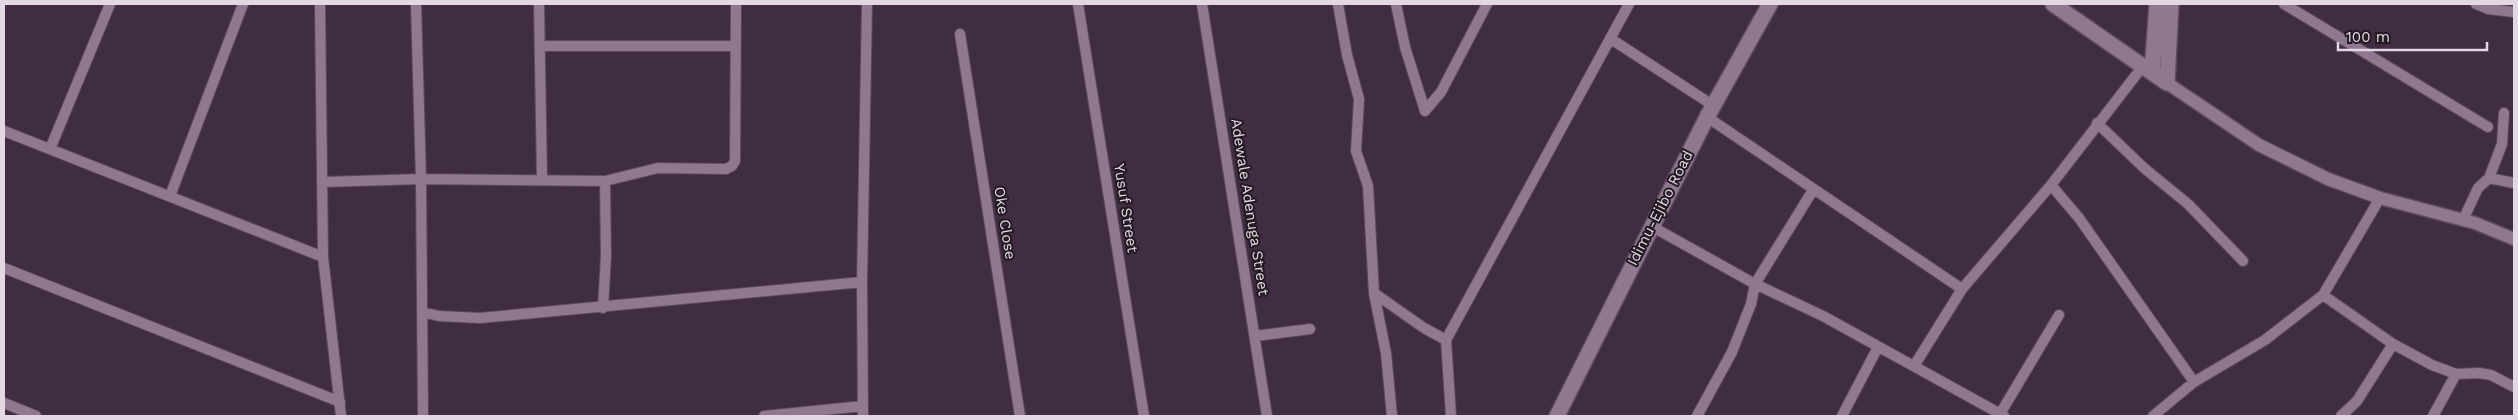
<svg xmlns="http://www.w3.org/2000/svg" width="2518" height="420" font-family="'Work Sans',sans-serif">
	<rect width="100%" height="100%" fill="#412d41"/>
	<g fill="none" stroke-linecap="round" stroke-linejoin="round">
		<g stroke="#5c4b5d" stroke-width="12">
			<path id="minor" d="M320,4l3,253 18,159
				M416,4l5,175 2,237
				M539,4l3,175
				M1078,4l66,412
				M1202,4l65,412
				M1338,4l9,51 12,44 -3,52 12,35 6,107 50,35 22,12 5,76
				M1396,4l9,43 20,64
				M2284,4l204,123
				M2476,4l12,5 26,3
				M960,34l60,382
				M1611,39l103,67
				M541,46h194
				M1425,111l16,-19 46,-88
				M1707,117l255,172
				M2097,123l47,45 44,36 55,57
				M4,131l319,126
				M50,149l60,-145
				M2489,178l13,-34 2,-31
				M323,182l98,-3 184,2 53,-13 68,1 6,-3 3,-5 1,-157
				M2051,185l28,33 115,164
				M170,196l73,-192
				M2463,220l15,-32 11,-10 25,5
				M1651,226l104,58 68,32 181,100
				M4,268l336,134
				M1374,293l12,60 6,63
				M2323,295l70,49 -36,57 -16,15
				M603,308l3,-52 -1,-75
				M422,312l17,4 41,2 382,-36
				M1255,336l55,-7
				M1446,340l183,-336
				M2393,344l39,21 24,9 23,-1 12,2 23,12
				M1914,366l48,-77 89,-104 92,-119
				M4,403l32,13
				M2000,414l59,-99
				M764,416l99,-10
				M863,416l-1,-134 5,-278
				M1697,416l35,-64 19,-48 4,-20 58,-94
				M1842,416l36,-69
				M2153,416l41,-34 71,-42 58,-45 57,-97
				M2433,416l23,-42"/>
		</g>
		<g stroke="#5c4b5d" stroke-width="15">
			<path id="tertiary" d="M2167,83l92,62 69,34 52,19 95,25 39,16"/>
		</g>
		<g stroke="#5c4b5d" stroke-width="18">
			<path id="secondary" d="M2053,4l114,79
				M2152,72l5,-68
				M2167,83l4,-79
				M1557,416l150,-299 63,-113"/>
		</g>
		<use href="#minor" stroke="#907890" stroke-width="10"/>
		<use href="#tertiary" stroke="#907890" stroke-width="12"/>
		<use href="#secondary" stroke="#907890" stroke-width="15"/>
	</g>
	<g text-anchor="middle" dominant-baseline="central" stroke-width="4" stroke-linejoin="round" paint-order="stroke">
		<g font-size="15" fill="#e4d7e4" stroke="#221922">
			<text transform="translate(1250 207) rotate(81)">Adewale Adenuga Street</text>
			<text transform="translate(1126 208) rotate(81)">Yusuf Street</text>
			<text transform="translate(1660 208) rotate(-63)">Idimu-Ejibo Road</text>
			<text transform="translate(1005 223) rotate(81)">Oke Close</text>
		</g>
	</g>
	<rect width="2518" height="420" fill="none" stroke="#e4d7e4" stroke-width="10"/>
	<path d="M2338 42v8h149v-8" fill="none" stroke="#e4d7e4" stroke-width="2.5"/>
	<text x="2346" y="42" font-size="15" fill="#e4d7e4" stroke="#221922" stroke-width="4" paint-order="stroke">100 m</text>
</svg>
